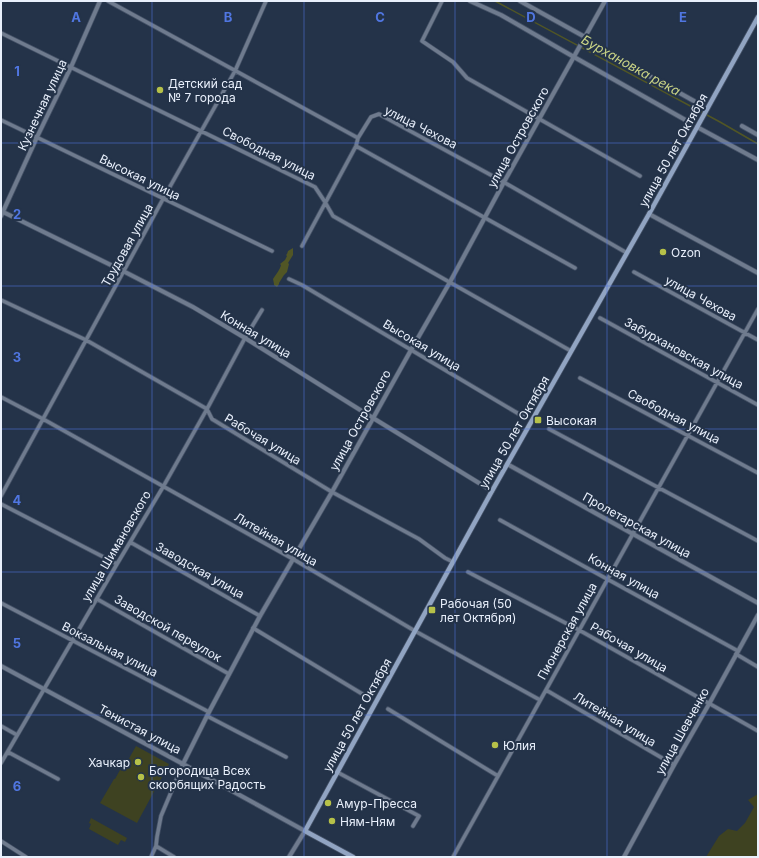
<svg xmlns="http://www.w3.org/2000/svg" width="759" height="858" font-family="Inter,sans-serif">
	<rect width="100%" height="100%" fill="#243349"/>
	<path fill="#3e4221" d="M136,746l33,18 -32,59 -37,-20 14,-24h1l5,-9 2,1z
		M758,794v63h-52l13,-21 9,-7 9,2 8,-8 9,-16 -6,-7z
		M91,818l36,20 -2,4 -4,-2 -3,5 -29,-16 2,-5 -2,-1z"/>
	<path fill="#515625" d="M293,248v7l-5,8 1,1 -2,8 -3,3 -5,8v1l-2,3 -3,-2v-1l-1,-5c3,-5 7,-9 8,-14l-1,-1 5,-4 2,-4 -1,-1 1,-1 1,-3z"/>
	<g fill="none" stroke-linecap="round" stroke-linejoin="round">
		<path stroke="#515625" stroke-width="1.5" d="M495,1l225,121 38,22"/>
		<g stroke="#445166" stroke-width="5">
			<path id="minor" d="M108,1l250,137 13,-21 8,-3 121,66 127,73
				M442,1l-20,40 31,21 14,16 173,98
				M1,33l314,154 10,15 8,14 238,135
				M1,120l271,131
				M356,146l219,122
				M302,246l54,-100 2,-8
				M634,272l124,68
				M289,279l13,6 222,132
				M1,300l85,40 121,69 5,10 120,73 87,47 26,19 8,4
				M600,318l158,87
				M580,378l178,95
				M1,397l42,22 250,140 122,72 125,69
				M549,429l209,112
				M1,496l162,-297 72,-128 31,-70
				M1,504l116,60
				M500,520l238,131
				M130,542l130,74
				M468,572l111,58 179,101
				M97,599l132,75
				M1,603l208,109
				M253,628l111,67
				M736,654l22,13
				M546,690l128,75
				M388,709l110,67
				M207,716l79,41
				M1,726l16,9
				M8,752l50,27
				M1,763l116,-199 46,-77 44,-78 38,-71 17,-28
				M337,772l82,44 -6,10
				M1,841l25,16
				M156,846l18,11
				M151,857l5,-11 1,-9 4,-21 22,-52
				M453,857l305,-548"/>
		</g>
		<g stroke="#445166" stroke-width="5.5">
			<path id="tertiary" d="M470,1l31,14 73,42 115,65
				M520,1l65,36 5,6 104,58
				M742,126l16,9
				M697,127l61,33
				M1,211l122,60 70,36 52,31 128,80 119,73
				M649,214l109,59
				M1,216l36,-79 34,-70 29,-66
				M507,464l126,70 125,69
				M1,666l182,98 122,67 -16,26
				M183,764l26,-52 51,-96 72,-124 79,-142 39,-68 54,-100 101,-181
				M624,857l50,-92 35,-61 49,-89"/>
		</g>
		<g stroke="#445166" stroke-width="6">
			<path id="secondary" d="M353,857l-48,-26 187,-340 157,-277 109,-197"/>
		</g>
		<use href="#minor" stroke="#6f7b8e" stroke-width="3.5"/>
		<use href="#tertiary" stroke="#6f7b8e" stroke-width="4"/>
		<use href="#secondary" stroke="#91a4c2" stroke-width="4.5"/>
	</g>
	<path fill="none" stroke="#5076e1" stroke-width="1" stroke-opacity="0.55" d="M152,1v856M304,1v856M455,1v856M607,1v856M1,143h757M1,286h757M1,429h757M1,572h757M1,715h757"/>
	<g fill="#b6c149" stroke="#243349" stroke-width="1.5">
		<circle cx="160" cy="90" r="4"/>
		<circle cx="663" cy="252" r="4"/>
		<rect x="534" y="416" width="8" height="8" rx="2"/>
		<rect x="428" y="606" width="8" height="8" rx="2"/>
		<circle cx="495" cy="745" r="4"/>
		<circle cx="138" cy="762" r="4"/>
		<circle cx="141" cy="777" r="4"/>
		<circle cx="328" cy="803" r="4"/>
		<circle cx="332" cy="821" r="4"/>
	</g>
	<g text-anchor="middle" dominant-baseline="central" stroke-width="4" stroke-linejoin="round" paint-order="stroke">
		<g font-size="12" fill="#e9f0fc" stroke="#243349" text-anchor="start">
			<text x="168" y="83">Детский сад<tspan x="168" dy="14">№ 7 города</tspan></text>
			<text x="671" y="252">Ozon</text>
			<text x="546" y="420">Высокая</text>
			<text x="440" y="603">Рабочая (50<tspan x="440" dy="14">лет Октября)</tspan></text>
			<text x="503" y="745">Юлия</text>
			<text x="130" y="762" text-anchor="end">Хачкар</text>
			<text x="149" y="770">Богородица Всех<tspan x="149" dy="14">скорбящих Радость</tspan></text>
			<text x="336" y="803">Амур-Пресса</text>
			<text x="340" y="821">Ням-Ням</text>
		</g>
		<g font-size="12" fill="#e9f0fc" stroke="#243349">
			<text transform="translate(42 105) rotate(-65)">Кузнечная улица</text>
			<text transform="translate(421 127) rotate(27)">улица Чехова</text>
			<text transform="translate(518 137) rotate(-61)">улица Островского</text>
			<text transform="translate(673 150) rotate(-61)">улица 50 лет Октября</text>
			<text transform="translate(269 153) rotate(27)">Свободная улица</text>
			<text transform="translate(140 177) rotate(26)">Высокая улица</text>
			<text transform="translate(127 245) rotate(-61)">Трудовая улица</text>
			<text transform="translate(701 298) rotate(29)">улица Чехова</text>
			<text transform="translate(256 334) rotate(31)">Конная улица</text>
			<text transform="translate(422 345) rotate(31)">Высокая улица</text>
			<text transform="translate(684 353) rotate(29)">Забурхановская улица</text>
			<text transform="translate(674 416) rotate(28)">Свободная улица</text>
			<text transform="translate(360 420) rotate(-61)">улица Островского</text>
			<text transform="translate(514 432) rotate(-60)">улица 50 лет Октября</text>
			<text transform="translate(263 439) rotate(31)">Рабочая улица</text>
			<text transform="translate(637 525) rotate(29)">Пролетарская улица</text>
			<text transform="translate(276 539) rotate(30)">Литейная улица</text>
			<text transform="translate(116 546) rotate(-60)">улица Шимановского</text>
			<text transform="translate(200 570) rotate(30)">Заводская улица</text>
			<text transform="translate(624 576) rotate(29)">Конная улица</text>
			<text transform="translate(168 628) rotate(30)">Заводской переулок</text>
			<text transform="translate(567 631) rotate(-61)">Пионерская улица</text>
			<text transform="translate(629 647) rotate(30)">Рабочая улица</text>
			<text transform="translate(110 649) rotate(27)">Вокзальная улица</text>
			<text transform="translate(357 715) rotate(-61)">улица 50 лет Октября</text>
			<text transform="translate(615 719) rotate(31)">Литейная улица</text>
			<text transform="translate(140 729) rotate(28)">Тенистая улица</text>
			<text transform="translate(682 731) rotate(-61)">улица Шевченко</text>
		</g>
		<g font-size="13" font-style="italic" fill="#cad486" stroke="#243349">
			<text transform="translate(631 65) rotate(29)">Бурхановка река</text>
		</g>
	</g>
	<g font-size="13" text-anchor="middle" font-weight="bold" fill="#5076e1" stroke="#243349" stroke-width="4" stroke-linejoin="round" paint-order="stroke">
		<text x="76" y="22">A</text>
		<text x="228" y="22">B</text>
		<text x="380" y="22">C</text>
		<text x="531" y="22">D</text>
		<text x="683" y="22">E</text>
		<text x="17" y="76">1</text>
		<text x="17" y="219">2</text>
		<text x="17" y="362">3</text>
		<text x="17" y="505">4</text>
		<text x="17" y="648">5</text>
		<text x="17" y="791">6</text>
	</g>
	<rect width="759" height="858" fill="none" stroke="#e9f0fc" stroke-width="4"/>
</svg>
